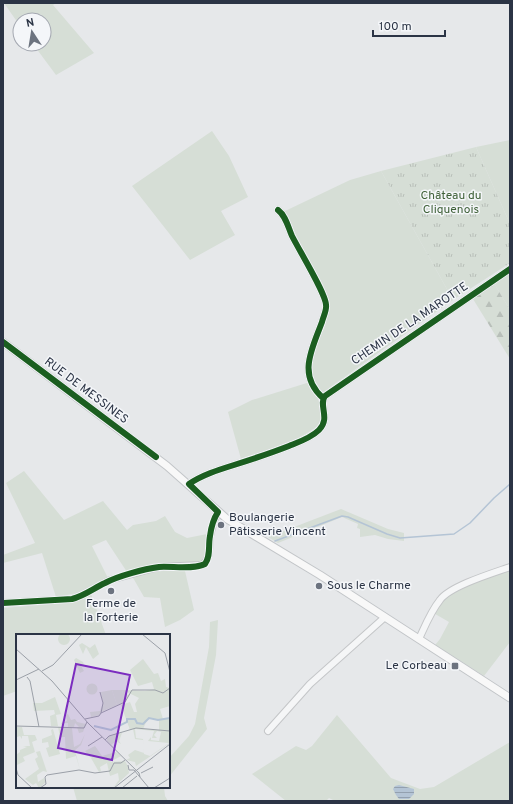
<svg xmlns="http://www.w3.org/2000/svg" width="513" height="804" font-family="Overpass,sans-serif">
	<defs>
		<pattern id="forest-firs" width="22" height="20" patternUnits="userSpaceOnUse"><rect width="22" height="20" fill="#d6ded6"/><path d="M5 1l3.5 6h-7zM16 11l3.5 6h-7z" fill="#b8bfb9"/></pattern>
		<pattern id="park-tufts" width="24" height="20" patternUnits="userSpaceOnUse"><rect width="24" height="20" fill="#d6ded6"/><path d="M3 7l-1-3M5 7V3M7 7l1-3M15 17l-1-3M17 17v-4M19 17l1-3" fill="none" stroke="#b8bfb9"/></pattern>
		<pattern id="water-rules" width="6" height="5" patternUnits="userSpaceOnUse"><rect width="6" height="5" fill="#b4c4d5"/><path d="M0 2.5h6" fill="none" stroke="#93a0af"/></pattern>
	</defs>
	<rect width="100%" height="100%" fill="#e6e8ea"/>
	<path fill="#d6ded6" d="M4,3h52l-3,2 41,48 -38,22 -23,-31h11v-24h-24v6z
		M212,131l17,25 19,41 -27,14 14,24 -45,25 -58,-74z
		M510,140v84l-34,-77z
		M381,171l72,129 -131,93 -11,-19 -1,-12 17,-64 -44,-86 67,-32z
		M510,274v36l-16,-27z
		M310,382l11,24v17c-22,19 -52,27 -80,36l-13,-47 24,-12z
		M24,471l40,49 39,-19 24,29 6,-5 23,-4 9,-5 10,16 12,6 20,-4 -1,25 -4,4 -61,5 -14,4 -21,-32 -14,6 16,32 -30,15 -22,4 -14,-44 -39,10v-8l32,-12 -29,-60z
		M341,509l47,20 16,4v8l-16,-2 -13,-4 -15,2v-8l-3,-1 1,-4 -16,-7 -64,26 -10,-6z
		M510,565v77l-26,34 -49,-31 5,-6 9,-17 -19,-11 6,-11 11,-9z
		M162,571h23l9,39 -14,10 -15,7 -5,-29 -16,-1 -12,-21z
		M91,594l15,41h-89v56l-14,5v-88l61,-5 11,-2z
		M218,620l-2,35 -12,63 3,11 -38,48v-19l20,-22 6,-12 14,-77 1,-25z
		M337,715l54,63 29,11 14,-2 76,-45v59h-175l-6,-3 -3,3h-40l-34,-27 44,-28 10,4 6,-4z
		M73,787h91l1,9 3,5h-91z"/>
	<path fill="url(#forest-firs)" d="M494,283l16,27v49l-37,-60z"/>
	<path fill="url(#park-tufts)" d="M476,147l34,77v39l-57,37 -72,-129z"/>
	<path fill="url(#water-rules)" d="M399,785l15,4v5l-5,5h-10l-3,-4 -3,-6 2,-3z"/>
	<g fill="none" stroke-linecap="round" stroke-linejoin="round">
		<path stroke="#b4c4d5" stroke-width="1.5" d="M275,541l67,-25 6,1 39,17 13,4 54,-4 16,-11 24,-25 16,-14"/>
		<g stroke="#c4c6c8" stroke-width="8">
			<path id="minor" d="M278,210c8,6 10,17 14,26 7,14 34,58 34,69 1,5 -3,12 -4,17 -10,27 -25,53 1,76
				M189,484c13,-9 29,-14 45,-19 19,-6 37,-12 55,-19 10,-4 22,-8 30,-16 12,-12 -1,-25 6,-34l185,-127
				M3,603l69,-4 10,-4 28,-15 37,-10 12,-3 43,-2c10,-6 6,-20 8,-29 2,-8 4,-18 8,-24
				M419,639c6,-13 12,-28 21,-39 10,-14 53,-27 70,-33
				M268,731l42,-47 75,-67"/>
		</g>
		<g stroke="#c2c5c8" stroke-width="9">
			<path id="major" d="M3,342l164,124 60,53 93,56 190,123"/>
		</g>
		<use href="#minor" stroke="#f5f6f7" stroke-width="6"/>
		<use href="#major" stroke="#f8f8f8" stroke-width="7"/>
		<g stroke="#f4f6f9" stroke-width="8">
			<path id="cycleway" d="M278,210c8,6 10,17 14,26 7,14 34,58 34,69 1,5 -3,12 -4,17 -10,27 -25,53 1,76
				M3,342l153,115
				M3,603l69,-4c12,-3 22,-11 33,-16 13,-7 39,-14 54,-16 13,-1 34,3 46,-3 6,-8 3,-19 5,-28 1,-8 4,-18 8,-24l-29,-28c13,-9 29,-14 45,-19 19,-6 37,-12 55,-19 10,-4 22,-8 30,-16 12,-12 -1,-25 6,-34l185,-127"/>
		</g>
		<use href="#cycleway" stroke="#1b5e20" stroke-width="6"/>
	</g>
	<g fill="#6c737f" stroke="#f4f6f9" stroke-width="1.5">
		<circle cx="221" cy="525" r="4"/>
		<circle cx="319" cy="586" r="4"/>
		<circle cx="111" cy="591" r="4"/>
		<rect x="451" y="662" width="8" height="8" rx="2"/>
	</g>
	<g text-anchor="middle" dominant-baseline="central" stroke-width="3" stroke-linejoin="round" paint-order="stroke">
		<g font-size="12" fill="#3f6138" stroke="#f4f6f9">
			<text x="451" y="196">Château du<tspan x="451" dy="14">Cliquenois</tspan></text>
		</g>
		<g font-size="12" fill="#2b3445" stroke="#f4f6f9">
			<text transform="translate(410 324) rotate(-34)">CHEMIN DE LA MAROTTE</text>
			<text transform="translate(86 391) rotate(37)">RUE DE MESSINES</text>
		</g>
		<g font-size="12" fill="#2b3445" stroke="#f4f6f9" text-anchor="start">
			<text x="229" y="518">Boulangerie<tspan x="229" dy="14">Pâtisserie Vincent</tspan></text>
			<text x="327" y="586">Sous le Charme</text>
			<text x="111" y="604" text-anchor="middle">Ferme de<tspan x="111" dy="14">la Forterie</tspan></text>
			<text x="447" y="666" text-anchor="end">Le Corbeau</text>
		</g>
	</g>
	<g transform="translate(16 634)">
		<rect width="154" height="154" fill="#e6e8ea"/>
		<path d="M42 5a6 6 0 1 1 12 0a6 6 0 1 1-12 0ZM66,9l8,5 5,-4 4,10 -6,5 -7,-12 -3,7 -4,-9zM60,24l7,4 1,3 -3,1 3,5 -4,2 -6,-13zM127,25l11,15 4,-1 3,8 4,-2 1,8 4,1v18l-10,3 3,10 7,-1v25l-34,23 -1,-4 -9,-2 4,-2 -2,-3 7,-5 9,3 -1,-13 -8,-1 -2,-10 -3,1 -9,-25 9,-3 4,10h3l-2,-8 4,-6 -12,-6v3l3,-1 -5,8 -3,-12 23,1 9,-2 -2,-7 -14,4 -8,-16zM132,84l11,2v10l-16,-1zM119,95l19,2 -2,7h5l-3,-3 3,-4 4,1 -2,9 -8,-1v-3l-3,4 21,2 -19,13 -6,-2 -1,-15 -7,-1zM70.5 55a5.5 5.5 0 1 1 11 0a5.5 5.5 0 1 1-11 0ZM96,56l5,15 -16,7 -1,3 -9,2 -1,-5 10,-1 3,-8 -2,-11zM39,63l6,17 -5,1 2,11h-7l-1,-10 5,-2 -1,-4 -20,1 -1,-8h9zM52,80l3,6 4,-1 2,3 9,2 -3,8 -4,1 -2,-6h2l-4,-4 -1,4 -6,1v-5h-6l-1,3v-3l6,-2 -1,-6zM0,93h6l2,8h11l2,5 -5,2 3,10 -12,5 2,4 -8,4 -1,-10 4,-3v-2l7,-3 -4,-1h7l-2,-10h-6v3l-2,-3 -3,1 -1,6zM42,93l14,1 2,19 6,-3 5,-10 -4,11 -6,5 5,20 -4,-14 -10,3 -1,-22h-5zM37,95l7,25 -11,3 -3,-9 3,-1 -1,-5 -6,1v-4l10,-4 -1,-5zM106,99l-3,8 2,3 -5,-3 -5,4 -4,-4v-4zM79,112l7,10 14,-4 5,4 -11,6 15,-1 3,5 1,7 -16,15 6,-8 -1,-7 -8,3 -3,-13 -7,4 1,4 -2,1 -8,-14 2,-2 -3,1 -5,-6zM24,117l7,21 -4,-1 -6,4 1,7 6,-4 2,4 -7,6 -3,-5 -3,2 -8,-6 14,-10 -4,-10 3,-2 -2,-5z" fill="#d6ded6" fill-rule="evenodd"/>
		<path d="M96,56h10l3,12 -8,3z" fill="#d6ded6"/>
		<path fill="none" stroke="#b4c4d5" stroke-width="2" d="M78,92l17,4 16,-8v-3h8l2,4 6,1 6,-6 9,2 12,-2"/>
		<path fill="none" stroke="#9ba0a8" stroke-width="1" d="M126,0l23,19M0,15l36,32 36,42 51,50 1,4M149,19l5,19M26,37l11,-6 29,-31M11,43l3,4 9,46M0,46l23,-11M84,58l3,11 -2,10M69,85l14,-3 2,-3 24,-11 7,-12h23l8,3 7,-5M0,92l68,2 3,-6M89,106l4,-4 27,-8 34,3M72,112l14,-9M112,131l1,5h5l15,18M0,134l2,7 14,13M125,139l12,-6M24,154l6,-4 -1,-7 2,-2 32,-5 16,3 15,-2 4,-8h7l4,-3M98,154l56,-44M106,154l15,-12M138,154l16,-10"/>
		<path fill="#7b2cbf" fill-opacity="0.15" stroke="#7b2cbf" stroke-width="2" d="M60,30l54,11 -18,85 -54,-12z"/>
		<rect width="154" height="154" fill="none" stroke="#2b3445" stroke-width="2"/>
	</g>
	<rect width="513" height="804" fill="none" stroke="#2b3445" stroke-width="8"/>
	<g transform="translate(32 32) rotate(348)"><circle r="19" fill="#f4f6f9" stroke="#a4a8b1"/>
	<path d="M0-3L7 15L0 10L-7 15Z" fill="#6c737f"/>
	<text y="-6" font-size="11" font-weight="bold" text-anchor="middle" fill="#2b3445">N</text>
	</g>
	<path d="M373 30v6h72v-6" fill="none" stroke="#2b3445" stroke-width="2"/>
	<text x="379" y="30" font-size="12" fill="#2b3445" stroke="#f4f6f9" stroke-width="3" paint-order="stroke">100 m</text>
</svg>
